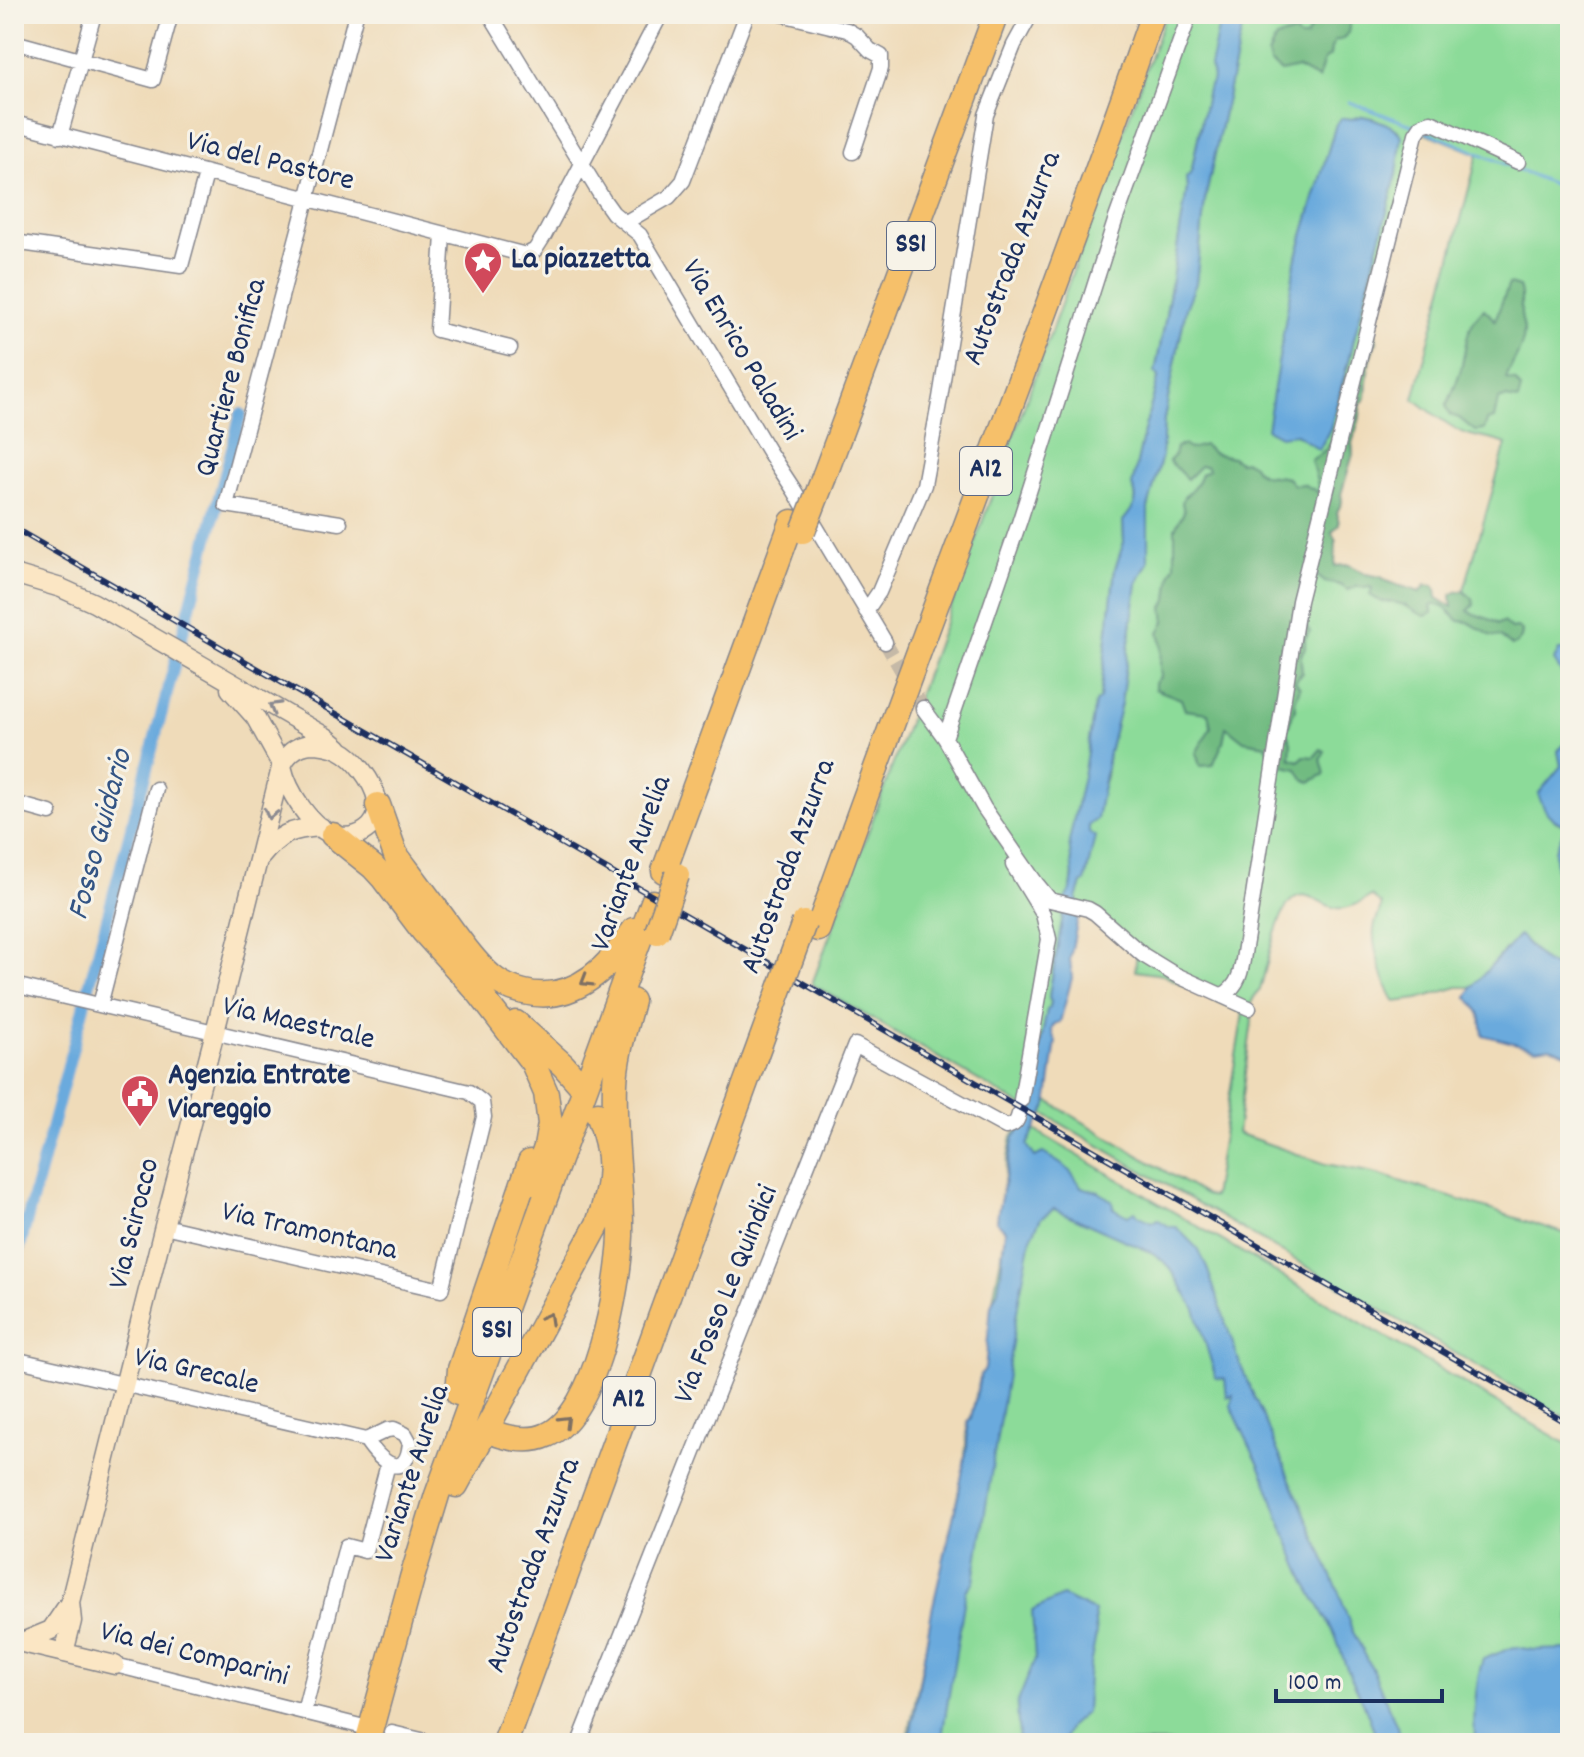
<svg xmlns="http://www.w3.org/2000/svg" width="1584" height="1757" font-family="Dekko,sans-serif">
	<rect width="100%" height="100%" fill="#f7f3e8"/>
	<filter id="ink" filterUnits="userSpaceOnUse"><feTurbulence type="fractalNoise" baseFrequency=".0125" numOctaves="2"/><feDisplacementMap in="SourceGraphic" scale="16" xChannelSelector="R" yChannelSelector="G"/><feConvolveMatrix kernelMatrix="1 2 1 2 8 2 1 2 1" color-interpolation-filters="sRGB"/></filter>
	<filter id="wash" filterUnits="userSpaceOnUse"><feTurbulence type="fractalNoise" baseFrequency=".006" numOctaves="4" result="noise"/><feDisplacementMap in="SourceGraphic" scale="32" xChannelSelector="R" yChannelSelector="G"/><feGaussianBlur stdDeviation="1.8" result="paint"/><feColorMatrix in="noise" values="0 0 0 0 0 0 0 0 0 0 0 0 0 0 0 0 0 1.4 0 .05"/><feComposite in="paint" operator="in"/></filter>
	<g filter="url(#wash)">
		<rect width="100%" height="100%" fill="#efdbb9"/>
		<path fill="#8cdb99" stroke="#54857c" stroke-width="2" fill-rule="evenodd" d="M1166,14h55l-8,69 -13,44 -9,46 -5,5 1,11 -23,138 -9,45 4,4 -14,51 -13,59c9,15 0,24 -9,35l1,21 -9,27 -15,129 -5,5 -11,70 -13,116 -5,10 -16,90 -1,10 2,2 -1,7 -3,2 -19,99 -216,-125 172,-467z
			M1245,14h325v636h-11l7,30 2,59 -10,12 3,14 -6,56 11,5 -11,24 2,22 11,-2 1,10 -6,8 7,10v80l-7,-3 -4,-8 -15,-5 -19,-21 -20,8 -13,18 -20,20h-14l-40,12 -23,3c-10,-15 -23,-54 -21,-72 1,-9 5,-17 8,-25l-11,-9c-10,7 -22,14 -35,12 -17,-3 -34,-26 -49,-2 -13,21 -20,59 -27,84 -10,10 -11,17 -8,31l-15,112 89,31 48,9 196,62v185l-527,-307 5,-12 157,94 8,2 30,-184 -80,-38 -28,-4 2,-21 -57,-43 -3,-9 5,-15 7,-58 17,-48 3,-25 12,-49 16,-120 11,-21v-54l14,-53 2,-36 22,-111 10,-25 9,-83zM1362,116l11,2 25,12 -49,233 -19,66 -22,12 -13,-7 -7,-124 7,-47 41,-139 6,-6 10,1zM1419,130l59,24 -64,245c16,12 31,25 48,33 13,6 30,6 44,12l-48,167 -21,-13 -31,-9 -18,-7 -7,-5 -16,-3 -16,-9 -14,1 -1,-4 2,-22 -4,-8 7,-7 -2,-13 5,-10 -1,-8 12,-40 -1,-11 7,-22 2,-12 -1,-5 6,-6c0,-15 3,-45 11,-57l-9,-16z
			M1023,1123l547,323v297h-663l27,-138 30,-138 4,-46 3,-4 10,-43 5,-5 6,-64 14,-74 -9,-10 15,-85z"/>
		<path fill="#71bb81" stroke="#467570" stroke-width="2" d="M1317,14h36l1,5 -4,3 -2,11 -6,6 -7,2 -4,7 -1,8 -6,4 -6,19 -20,-11 -17,4 -11,-9 -2,-8 8,-17 18,-5 6,5h6z
			M1509,284l10,3c4,9 1,16 2,26 0,6 3,12 3,18 0,18 -13,32 -18,48l9,2 6,8 -3,11 -13,-2 -7,2 -4,19 -7,2 -3,9 -9,1 -16,-13 -9,-3 -4,-9c5,-8 12,-28 15,-37 6,-23 3,-42 23,-60l11,11z
			M1374,328l3,13c-8,12 -11,42 -11,57l-6,6 1,5 -2,12 -7,22 1,11 -12,40 1,8 -5,10 2,13 -7,7 4,8 -1,26 14,-1 16,9 16,3 7,5 32,10 6,-7 7,1 3,4 1,8 15,9 -1,-12 5,-3 8,-1 9,8 1,6 -6,6c10,6 22,6 30,13l5,-2 8,7 6,-1 5,3c0,8 -3,11 -10,15l-12,-9 -8,-1 -24,-14 -9,-1 -15,-14 -10,-3 -3,3 2,6 -8,3c-9,-3 -16,-9 -24,-12 -15,-4 -15,2 -31,-9l2,-7 -3,-1 -4,1 -8,-2 -9,4 -8,-5 -15,-3 -9,-7 -4,11 2,9 -7,10 -3,16 6,11 -5,6v10c-7,7 -3,16 -3,25l-7,8 5,7 -5,13 1,8c-7,7 -4,14 -10,22l5,11 -1,16 9,3 5,-5 10,1 7,-8 4,2 -4,8 4,15 -15,8 -7,-3 -6,-10 -17,-4 -10,-12 -4,-8 -22,-4 -18,-14 -3,15 -10,23 -13,1 -4,-13 15,-26 -3,-14 -23,-3 -4,-11 -26,-10v-6l6,-7c-4,-18 4,-27 -2,-44l6,-10 -2,-15 5,-8 3,-26 4,-8v-37l9,-16 -2,-9 2,-6c8,-6 14,-13 17,-23l8,-4 -3,-4h-6l-13,13 -18,-18 5,-5 2,-9 7,-2 7,4 14,-4 9,8 19,4 7,5 7,-1 7,4c7,15 21,9 35,13l6,7 9,-1 17,9 -9,-33c12,-7 23,-15 23,-30l5,-3z"/>
		<path fill="#6aaadd" stroke="#426c9e" stroke-width="2" d="M1221,14h24l-40,186 -9,83 -10,25 -22,111 -2,36 -14,53v54l-11,21 -16,120 -12,49 -12,67 -8,6v7l6,4 -10,46 -3,2 -5,14 3,9 -10,52 2,19 -12,44c-11,2 -9,11 -4,19l-9,65 -20,39 8,12 8,-4c19,12 27,14 38,34l18,5 13,9 1,7 15,8 7,-5 4,5 14,6 4,-3 13,8h6l21,21 9,17 34,99 98,226 14,40 19,36 33,77h-25l-16,-41 -16,-33 -12,-34 -29,-52 -20,-46 -21,-59 -34,-72 2,-11 -6,2 -2,-18 -9,-1 -21,-69 -26,-43 -16,-13 -99,-44 -13,9 -10,20 -12,61 -45,282 -8,10 -25,152h-32l23,-133 26,-114 9,-49 1,-26 3,-3 10,-44 4,-5 6,-64 7,-15 3,-18 4,-42 -8,-8 1,-10 16,-75 11,-13 22,-114 3,-2 1,-7 -2,-2 1,-10 16,-90 5,-10 2,-13 -4,-34 15,-71 11,-68 5,-5 15,-129 9,-27 -1,-21c9,-11 18,-21 9,-35l13,-59 14,-51 -4,-4 9,-45 23,-138 -1,-11 5,-5 17,-84c6,-8 6,-13 2,-22z
			M1362,116c15,3 31,8 40,20l-5,37 -64,246 -3,10 -11,21 -23,-16 -16,2 -13,-7 28,-166 41,-139 6,-6 10,1z
			M1559,650h11v248l-7,-10 6,-8 -1,-9h-12l-1,-21 11,-24c-18,-8 -21,-14 -28,-32l23,-28 -3,-15 10,-13 -2,-58 -12,-19z
			M1519,935l25,27 15,5 4,8 7,3 -1,76 -19,-7 -14,2 -53,-14c-2,-18 -2,-25 -16,-38l5,-10z
			M1062,1596l32,15 2,24 -8,41 -2,36 -16,14 -8,17h-43l-2,-39 18,-45 -3,-48z
			M1514,1647l20,3 36,-1v94h-94c-4,-20 0,-64 7,-84z"/>
		<g fill="none" stroke-linecap="round" stroke-linejoin="round">
			<path stroke="#6aaadd" stroke-width="3" d="M1349,102l68,25
				M1423,130l147,61"/>
			<path stroke="#6aaadd" stroke-width="12" d="M14,1269l227,-855"/>
		</g>
	</g>
	<g filter="url(#ink)">
		<g fill="none" stroke-linecap="round" stroke-linejoin="round">
			<path stroke="#c5b9a7" stroke-width="14" stroke-dasharray="14 7" stroke-linecap="butt" d="M885,642l38,66"/>
			<g stroke="#85858c" stroke-width="17">
				<path id="street" d="M490,14l113,185 10,14 27,22 129,217 25,38 91,152
					M781,14l66,16 10,6 13,14 11,6v12l-28,84
					M14,42l139,38 18,-66
					M14,123l512,132 9,-5 9,-14 117,-222
					M60,136l34,-122
					M626,222l43,-25 14,-16 64,-167
					M443,235l-6,95 73,18
					M14,242l167,24 25,-92
					M340,523l-114,-18 130,-491
					M866,611l13,-19 45,-107 16,-87 46,-283 28,-70 17,-31
					M923,708l22,30 39,70 52,75 14,17 38,9 7,4 48,42 31,19 75,34
					M945,738l75,-218 95,-299 75,-207
					M14,803l36,10
					M1013,865l30,49 6,25 -28,161
					M14,985l455,107 13,10 2,15 -43,173 -277,-64
					M1223,995c20,-11 19,-33 23,-54l53,-340 117,-467 6,-9 9,-3 87,40
					M100,1005l56,-216
					M14,1359l352,81
					M394,1429l11,5 5,9c-4,41 -31,17 -44,-3l21,-10z
					M115,1665l245,61
					M304,1712l42,-166 19,5 23,-87
					M392,1733l42,10
					M579,1743l276,-698 151,82c9,-2 11,-5 13,-13"/>
			</g>
			<g stroke="#85858c" stroke-width="21">
				<path id="secondary" d="M14,574l47,14 33,15 232,134 13,11
					M230,689l25,28 27,49
					M310,744c23,0 38,7 52,26 13,17 26,44 4,60 -8,6 -19,8 -29,6 -26,-6 -50,-46 -55,-70 5,-13 14,-20 28,-22z
					M260,858c19,-24 30,-29 61,-31
					M14,1641l101,24
					M22,1642l29,-12 19,-28
					M64,1653l8,-32 -2,-19 94,-376 51,-194 66,-264"/>
			</g>
			<g stroke="#85858c" stroke-width="27">
				<path id="highway" d="M824,477l172,-463
					M378,805l23,65
					M333,835l40,32 11,12 40,53 56,62 53,69 13,30 4,31 -4,23 -12,36
					M396,855c18,24 37,49 55,74 12,16 24,34 40,47 9,8 21,13 33,16 49,12 85,-24 110,-62
					M664,871l128,-349
					M818,929c108,-306 228,-608 335,-915
					M516,1023l47,42 16,18
					M458,1393l2,-24 70,-207
					M494,1433c17,6 36,10 53,2 50,-22 72,-149 74,-199 1,-51 -8,-101 -6,-152 1,-28 10,-56 17,-83
					M456,1485l142,-261c15,-41 16,-68 0,-110
					M367,1743l45,-165 25,-83 216,-593
					M505,1743l249,-683"/>
			</g>
			<use href="#street" stroke="#fff" stroke-width="14"/>
			<use href="#secondary" stroke="#fbe6c4" stroke-width="18"/>
			<use href="#highway" stroke="#f6c06b" stroke-width="24"/>
			<g stroke="#1b2f5e" stroke-width="6">
				<path id="rail" d="M14,528l1556,897"/>
			</g>
			<use href="#rail" stroke="#f7f3e8" stroke-width="3" stroke-dasharray="9" stroke-linecap="butt"/>
			<g stroke="#85858c" stroke-width="27" stroke-linecap="butt">
				<path id="highway-bridge" d="M803,531l21,-54
					M657,932l20,-57
					M754,1060l50,-137"/>
			</g>
			<use href="#highway-bridge" stroke="#f6c06b" stroke-width="24"/>
		</g>
		<defs><path id="oneway-chevron" d="M-2-3.5L2.5 0L-2 3.5" fill="none" stroke-width="1.6" stroke-linecap="round" stroke-linejoin="round" transform="scale(2)"/></defs>
		<g stroke="#8b8a91">
			<use href="#oneway-chevron" transform="translate(274 707) rotate(-150)"/>
			<use href="#oneway-chevron" transform="translate(270 814) rotate(104)"/>
		</g>
		<g stroke="#7e7064">
			<use href="#oneway-chevron" transform="translate(586 981) rotate(149)"/>
			<use href="#oneway-chevron" transform="translate(548 1318) rotate(-61)"/>
			<use href="#oneway-chevron" transform="translate(565 1421) rotate(-45)"/>
		</g>
	</g>
	<defs>
		<g id="sight-pin" transform="scale(2)"><path d="M0 17L-7.5 6A9.5 9.5 0 1 1 7.5 6Z" fill="#d1495b" stroke="#f7f3e8"/><path d="M0-6L1.8-2.2L6-1.7L2.9 1.2L3.7 5.4L0 3.3L-3.7 5.4L-2.9 1.2L-6-1.7L-1.8-2.2Z" fill="#fff"/></g>
		<g id="civic-pin" transform="scale(2)"><path d="M0 17L-7.5 6A9.5 9.5 0 1 1 7.5 6Z" fill="#d1495b" stroke="#f7f3e8"/><path d="M-.6-6.5H3V-4.5H.6V-3L4-1V1h2V6H-6V1h2V-1L-.6-3ZM-1.2 2.5V6h2.4V2.5Z" fill="#fff"/></g>
	</defs>
	<g fill-rule="evenodd">
		<use href="#sight-pin" x="483" y="261"/>
		<use href="#civic-pin" x="140" y="1094"/>
	</g>
	<g text-anchor="middle" dominant-baseline="central" stroke-width="6" stroke-linejoin="round" paint-order="stroke">
		<g fill="#f7f3e8" stroke="#5d6a87" stroke-width="2">
			<rect x="887" y="222" width="48" height="48" rx="6"/>
			<rect x="960" y="447" width="52" height="48" rx="6"/>
			<rect x="473" y="1308" width="48" height="48" rx="6"/>
			<rect x="603" y="1377" width="52" height="48" rx="6"/>
		</g>
		<g font-size="28" font-weight="bold" fill="#1b2f5e">
			<text x="911" y="246">SS1</text>
			<text x="986" y="471">A12</text>
			<text x="497" y="1332">SS1</text>
			<text x="629" y="1401">A12</text>
		</g>
		<g font-size="30" fill="#1b2f5e" stroke="#f7f3e8">
			<text transform="translate(270 163) rotate(14)">Via del Pastore</text>
			<text transform="translate(1014 259) rotate(-69)">Autostrada Azzurra</text>
			<text transform="translate(740 351) rotate(59)">Via Enrico Paladini</text>
			<text transform="translate(233 378) rotate(-75)">Quartiere Bonifica</text>
			<text transform="translate(633 864) rotate(-70)">Variante Aurelia</text>
			<text transform="translate(790 867) rotate(-70)">Autostrada Azzurra</text>
			<text transform="translate(298 1025) rotate(13)">Via Maestrale</text>
			<text transform="translate(136 1224) rotate(-76)">Via Scirocco</text>
			<text transform="translate(309 1233) rotate(13)">Via Tramontana</text>
			<text transform="translate(728 1295) rotate(-68)">Via Fosso Le Quindici</text>
			<text transform="translate(196 1373) rotate(13)">Via Grecale</text>
			<text transform="translate(414 1474) rotate(-72)">Variante Aurelia</text>
			<text transform="translate(535 1566) rotate(-70)">Autostrada Azzurra</text>
			<text transform="translate(194 1656) rotate(14)">Via dei Comparini</text>
		</g>
		<g font-size="30" font-weight="bold" fill="#1b2f5e" stroke="#f7f3e8" text-anchor="start">
			<text x="511" y="261">La piazzetta</text>
			<text x="168" y="1077">Agenzia Entrate<tspan x="168" dy="34">Viareggio</tspan></text>
		</g>
		<g font-size="32" font-style="italic" fill="#335484" stroke="#f7f3e8">
			<text transform="translate(102 835) rotate(-75)">Fosso Guidario</text>
		</g>
	</g>
	<rect width="1584" height="1757" fill="none" stroke="#f7f3e8" stroke-width="48"/>
	<path d="M1276 1689v12h166v-12" fill="none" stroke="#1b2f5e" stroke-width="4"/>
	<text x="1288" y="1689" font-size="24" fill="#1b2f5e" stroke="#f7f3e8" stroke-width="6" paint-order="stroke">100 m</text>
</svg>
